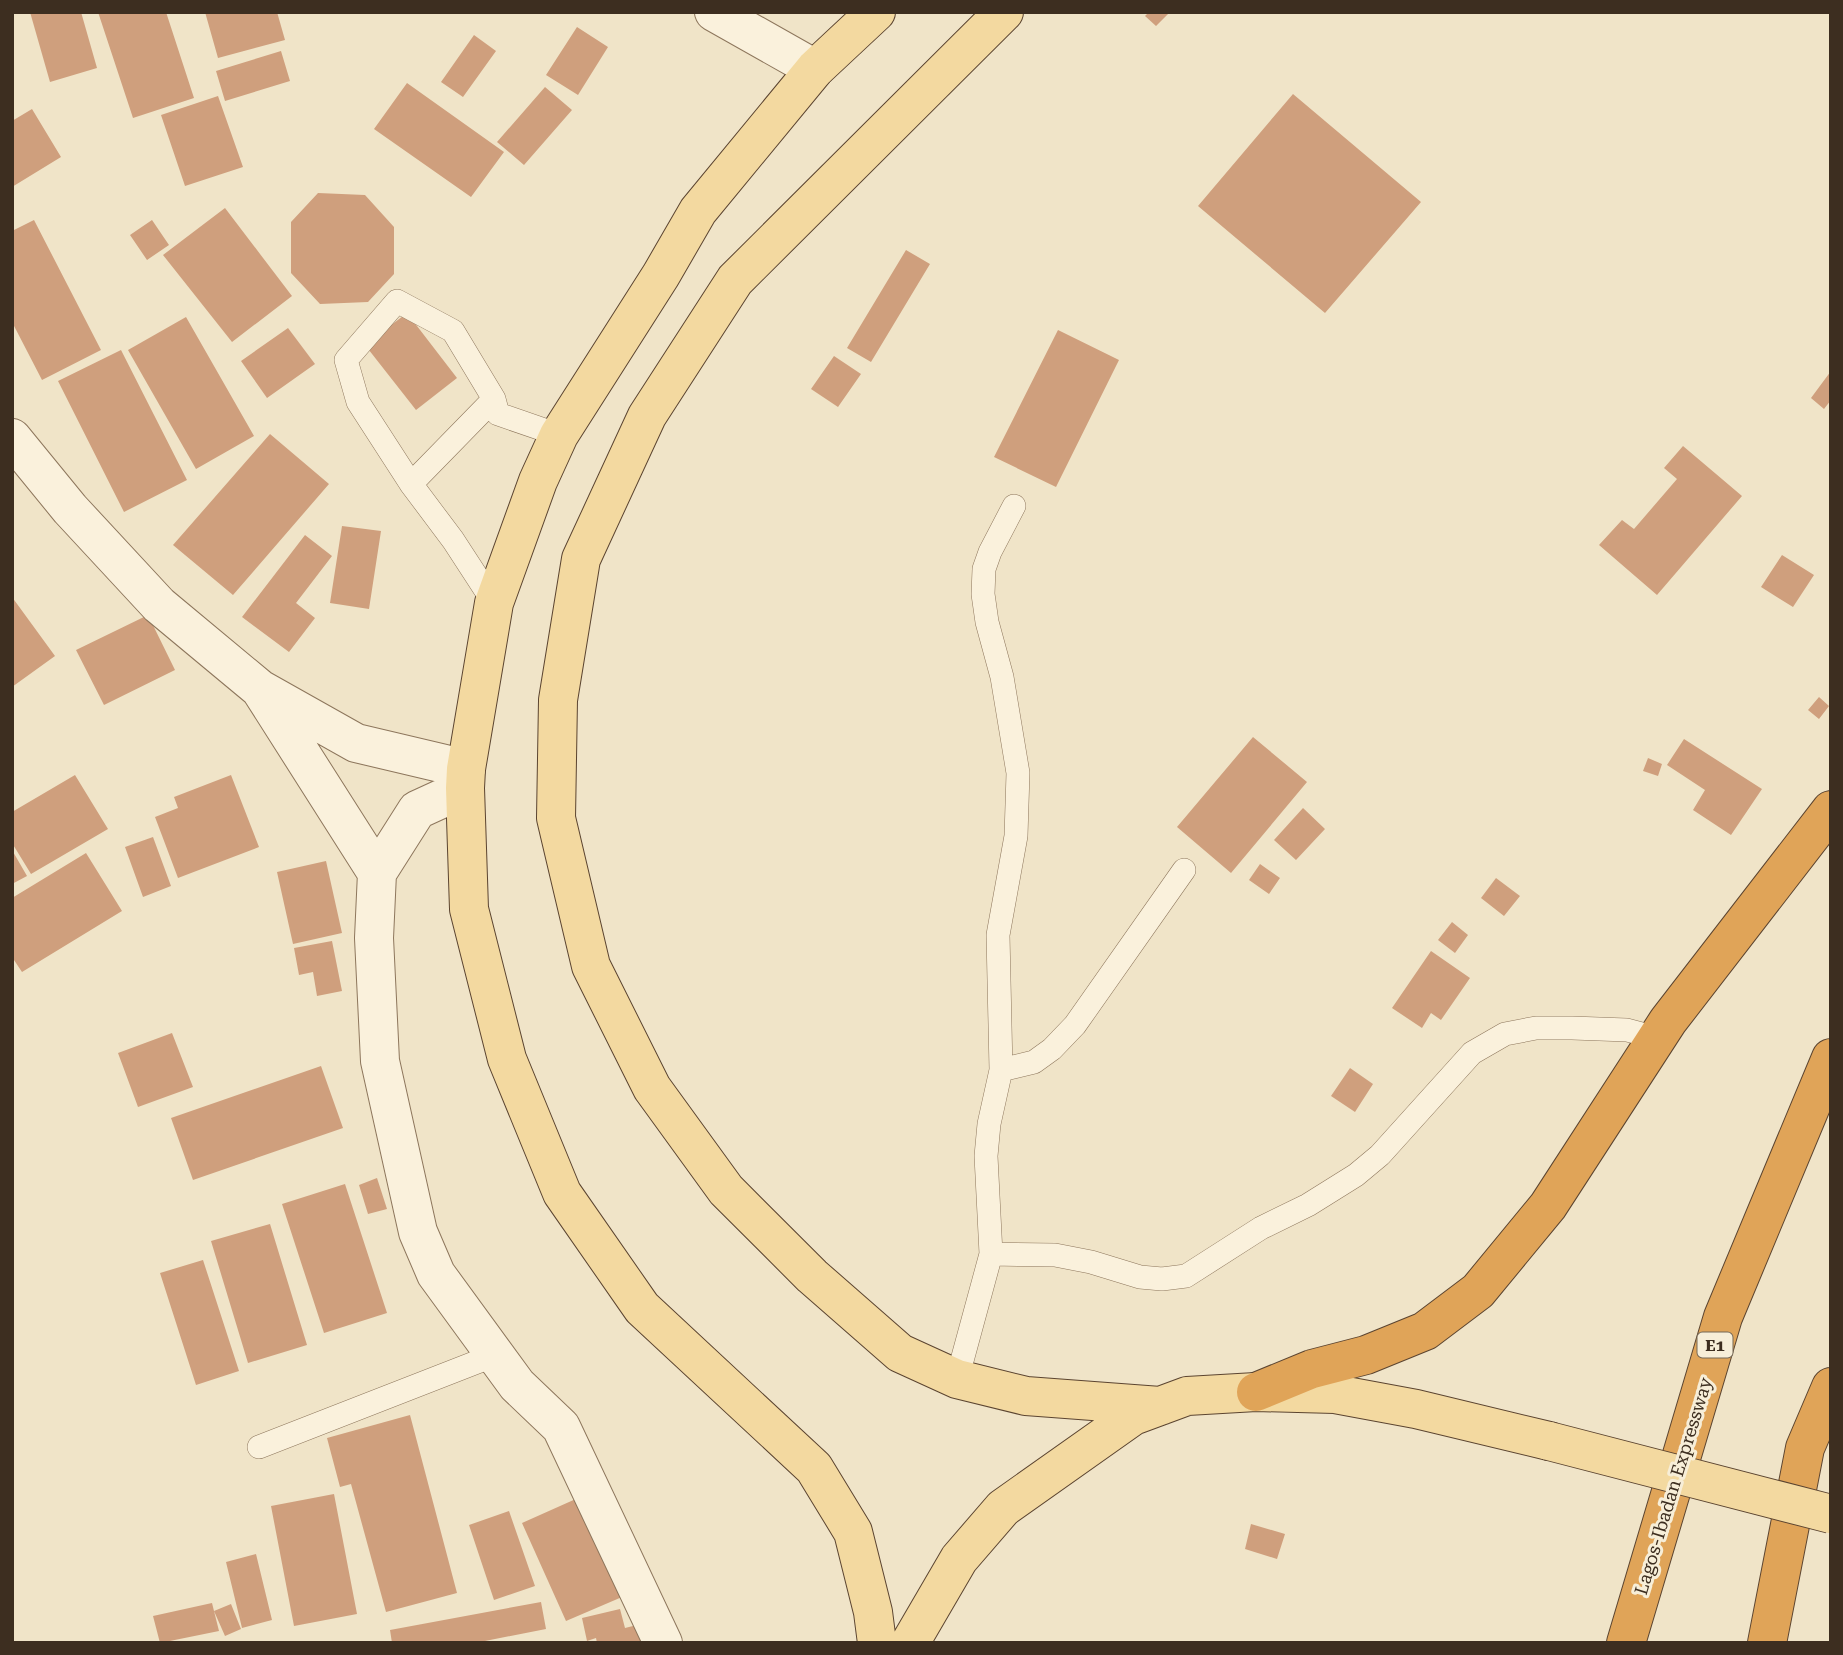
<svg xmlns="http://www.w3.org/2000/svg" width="1843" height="1655" font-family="'Roboto Serif',serif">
	<rect width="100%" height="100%" fill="#f0e4c8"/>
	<path fill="#cf9f7d" d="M30,12h51l16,56 -47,14z
		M98,12h68l28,86 -61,20z
		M205,12h72l8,28 -67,18z
		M1149,12h21l-14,14 -11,-10z
		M577,27l31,20 -30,48 -32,-20z
		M474,35l22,16 -33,46 -22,-15z
		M281,51l9,30 -65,20 -9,-30z
		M407,83l97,69 -33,45 -97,-68z
		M545,87l27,23 -48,55 -27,-23z
		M1293,94l128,108 -96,111 -127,-107z
		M218,96l25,71 -58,19 -24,-71z
		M32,109l29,48 -49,30v-66z
		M318,193l47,2 29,32v47l-26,28 -48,2 -29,-31v-51z
		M225,208l67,88 -60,46 -69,-87z
		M34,220l67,130 -59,30 -30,-58v-91z
		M152,220l17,25 -22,15 -17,-25z
		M906,250l24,14 -59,98 -24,-14z
		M407,313l50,65 -41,32 -51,-65z
		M186,317l68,119 -58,33 -68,-119z
		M288,328l27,36 -48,34 -26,-37z
		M1058,330l61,30 -63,127 -62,-30z
		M121,350l66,130 -63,32 -66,-131z
		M834,356l27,18 -23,33 -27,-18z
		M1831,371v29l-7,9 -13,-11z
		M270,434l59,50 -96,111 -60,-50z
		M1683,446l59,50 -85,99 -58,-50 23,-25 12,9 43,-50 -13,-11z
		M342,526l39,5 -12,78 -39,-6z
		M305,535l27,21 -36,47 19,15 -26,34 -47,-35z
		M1782,555l32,20 -21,32 -32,-20z
		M12,597l43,59 -43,31z
		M148,615l27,55 -71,35 -28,-55z
		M1819,697l10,9 -10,13 -11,-9z
		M1253,737l54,45 -76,91 -54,-46z
		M1684,739l78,50 -31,46 -38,-25 12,-20 -38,-25z
		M1648,758l14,6 -4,12 -15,-5z
		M75,775l33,54 -77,45 -19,-31v-31z
		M231,775l28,72 -81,31 -23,-61 23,-9 -4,-11z
		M1303,808l22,21 -29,31 -22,-20z
		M153,837l18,49 -28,11 -18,-50z
		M12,850l15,26 -15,8z
		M86,853l36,58 -100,61 -10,-15v-59z
		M326,861l16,72 -49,11 -16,-72z
		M1260,864l20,14 -11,16 -20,-14z
		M1496,878l24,18 -16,20 -23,-18z
		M1452,922l16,13 -13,18 -17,-13z
		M332,941l10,50 -25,5 -4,-24 -14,3 -5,-27z
		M1431,951l39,27 -29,42 -10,-7 -9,15 -30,-20z
		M172,1033l21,54 -55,20 -20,-54z
		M321,1066l22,62 -150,52 -22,-62z
		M1350,1068l23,16 -18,28 -24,-16z
		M377,1178l10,31 -19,5 -9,-29z
		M345,1184l42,129 -63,20 -42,-129z
		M270,1224l37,121 -59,18 -37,-122z
		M203,1260l36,111 -43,14 -36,-112z
		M410,1415l47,178 -71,19 -35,-128 -11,3 -13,-49z
		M334,1494l23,120 -63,12 -23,-120z
		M578,1498l44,99 -56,24 -44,-98z
		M509,1511l26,75 -41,14 -25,-75z
		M1251,1524l34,10 -8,25 -32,-10z
		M256,1554l16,66 -30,8 -16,-66z
		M541,1602l5,27 -71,14h-83l-2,-13z
		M212,1603l7,28 -59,12 -7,-27z
		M231,1604l10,25 -16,7 -11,-25z
		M620,1609l5,19 24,-6 5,21h-57l-1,-5 -9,3 -5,-23z"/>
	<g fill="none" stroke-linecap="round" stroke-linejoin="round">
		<g stroke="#8d765c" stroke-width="24">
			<path id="service" d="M411,484l83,-85
				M494,603l-41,-63 -42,-56 -53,-82 -12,-42 51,-59 56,30 41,68 4,15 61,21
				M1001,1070l33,-8 18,-13 23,-24 109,-155
				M991,1254l64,1 36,7 49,15 22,2 24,-3 75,-48 47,-23 48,-30 24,-20 92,-102 33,-19 31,-6h36l55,2 30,8
				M957,1379l34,-125 -5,-98 3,-32 12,-54 -3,-135 18,-99 2,-63 -16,-96 -15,-55 -4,-28 1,-25 6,-17 24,-46
				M259,1447l236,-92"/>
		</g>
		<g stroke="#8d765c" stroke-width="40">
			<path id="minor" d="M714,12l101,57
				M12,438l58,71 89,96 101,84 96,54 110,26
				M260,689l117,184 -3,65 6,123 38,171 18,42 81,111 44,42 102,216
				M377,873l40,-63 48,-22"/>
		</g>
		<g stroke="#5b4430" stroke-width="40">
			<path id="primary" d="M876,12l-61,57 -117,142 -37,64 -102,160 -21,46 -44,122 -28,166 -1,19 4,121 38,150 55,134 80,115 172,160 39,64 20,80 4,31
				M1004,12l-269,268 -88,136 -66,143 -23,141 -2,118 35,148 61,122 74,102 86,86 88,77 57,26 69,17 134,10
				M910,1643l49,-84 44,-51 130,-92 54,-20 69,-4 79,2 81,15 133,32"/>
		</g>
		<g stroke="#5b4430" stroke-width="40">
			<path id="motorway" d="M1256,1392l56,-23 54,-14 59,-24 53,-40 70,-85 120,-185 163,-211
				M1626,1643l97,-326 108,-259
				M1767,1643l38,-195 26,-61"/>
		</g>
		<use href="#service" stroke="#faf1dc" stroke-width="23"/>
		<use href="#minor" stroke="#faf1dc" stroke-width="38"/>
		<use href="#primary" stroke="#f3d9a0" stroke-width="38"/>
		<use href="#motorway" stroke="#e0a458" stroke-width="38"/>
		<g stroke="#5b4430" stroke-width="40" stroke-linecap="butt">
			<path id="primary-bridge" d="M1549,1441l282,73"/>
		</g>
		<use href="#primary-bridge" stroke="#f3d9a0" stroke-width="38"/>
	</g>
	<g text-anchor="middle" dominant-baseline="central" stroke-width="6" stroke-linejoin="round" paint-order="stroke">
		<rect fill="#f7eed8" stroke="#756857" stroke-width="2" x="1697.5" y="1332.5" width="35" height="25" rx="5"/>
		<g font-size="16" font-weight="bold" fill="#3d2e20">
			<text x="1715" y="1345">E1</text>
		</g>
		<g font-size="18" fill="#3d2e20" stroke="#f7eed8">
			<text transform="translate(1673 1486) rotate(-73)">Lagos-Ibadan Expressway</text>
		</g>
	</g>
	<rect width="1843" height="1655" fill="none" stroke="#3d2e20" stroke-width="28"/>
</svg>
